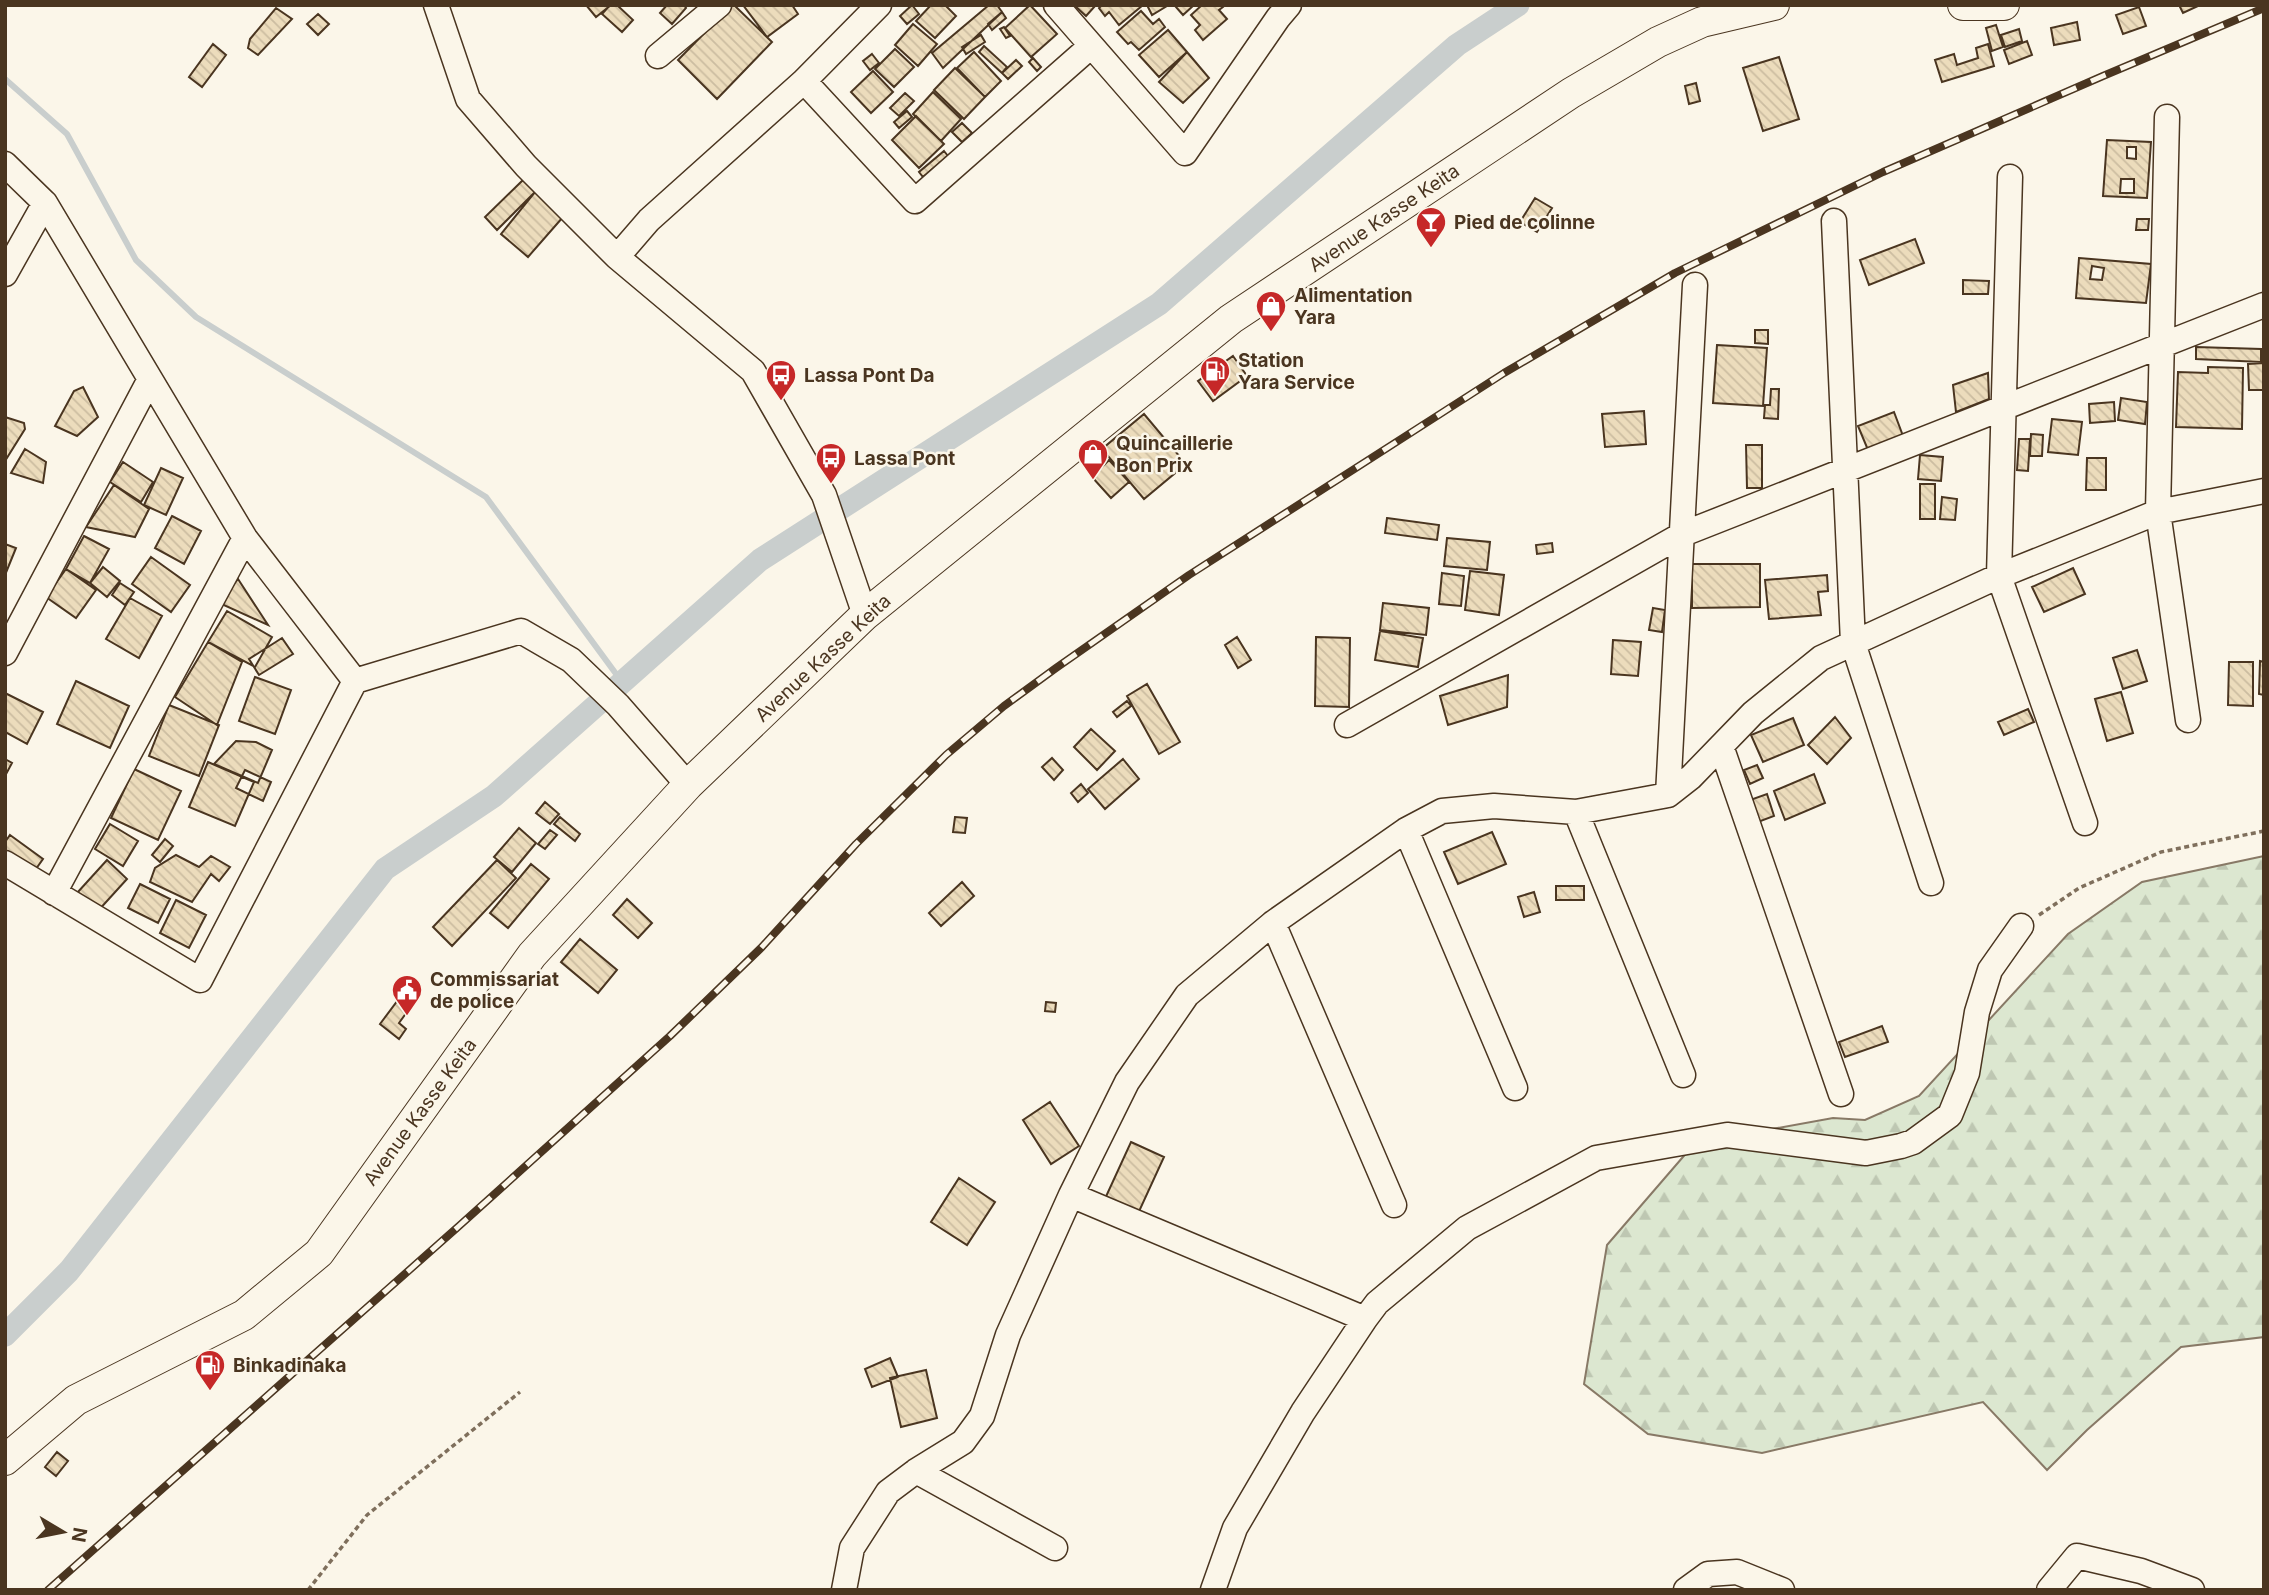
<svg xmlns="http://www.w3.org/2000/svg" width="2269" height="1595" font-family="Inter,sans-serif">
	<defs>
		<pattern id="forest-firs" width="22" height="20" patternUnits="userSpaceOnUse" patternTransform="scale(1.75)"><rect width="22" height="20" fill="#dce7d0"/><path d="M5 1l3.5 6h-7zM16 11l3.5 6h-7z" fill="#bec7b2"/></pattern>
		<pattern id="building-back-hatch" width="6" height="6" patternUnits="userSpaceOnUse" patternTransform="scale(1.75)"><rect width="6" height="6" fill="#ecdcbc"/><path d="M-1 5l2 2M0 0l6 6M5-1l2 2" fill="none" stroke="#ccbda1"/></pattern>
	</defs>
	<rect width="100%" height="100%" fill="#fbf6e9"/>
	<path fill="url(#forest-firs)" stroke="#887966" stroke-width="2" d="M2264,856v481l-83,10 -94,83 -40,40 -64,-68 -221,51 -114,-19 -64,-50 23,-139 88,-102 138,-25 32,2 54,-24 149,-162 74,-52z"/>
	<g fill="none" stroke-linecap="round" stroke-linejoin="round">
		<path stroke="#c9cecd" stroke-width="6" d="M5,79l62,55 69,126 60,57 290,180 136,185"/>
		<path stroke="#c9cecd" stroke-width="23" d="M5,1335l64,-64 316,-402 109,-73 266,-236 399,-256 298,-259 61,-40"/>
	</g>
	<path fill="url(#building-back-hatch)" stroke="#4a3520" stroke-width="2" fill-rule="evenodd" d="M586,5h25l-15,12z
		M610,5h7l16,15 -11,12 -20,-18z
		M667,5h17l2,3 -14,16 -12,-11z
		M732,5h2l38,37 -55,57 -39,-39z
		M743,5h49l6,9 -31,23z
		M912,5l7,9 -12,10 -7,-8z
		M931,5h14l11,11 -21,22 -19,-17z
		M989,5h8l5,7 -59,56 -11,-15z
		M1030,5l27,29 -26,23 -26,-29z
		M1074,5h19l2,1 -9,10z
		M1102,5h41l-24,20 -10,-13 -4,4 -6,-8z
		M1151,5h16v1l-15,9 -4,-8z
		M1178,5h16l-11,10 -7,-8z
		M1202,5h20l1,2 -4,3 8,9 -24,21 -8,-10 5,-5 -9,-10z
		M2179,5h21l-17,8z
		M2139,7l7,19 -23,8 -7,-19z
		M276,8l16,11 -34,36 -10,-7 2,-9z
		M1141,11l12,13 6,-5 6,8 -26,23 -8,-8 -3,2 -11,-12z
		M1002,12l4,6 -14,12 -4,-6z
		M318,14l11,10 -11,11 -11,-11z
		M2077,22l3,18 -26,5 -3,-17z
		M913,24l24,20 -19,22 -23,-21z
		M1996,25l7,22 -11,4 -6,-23z
		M1004,27l6,9 -4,2 -6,-9z
		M2019,29l3,12 -17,6 -4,-12z
		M1168,30l19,22 -28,25 -20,-22z
		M981,35l4,7 -19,12 -4,-7z
		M2027,41l5,14 -23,9 -5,-14z
		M213,44l13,11 -24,32 -13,-10z
		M1988,44l6,22 -52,16 -7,-22 19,-6 3,11 21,-7 -2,-10z
		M984,46l23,21 -5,6 -23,-21z
		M895,49l19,18 -20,20 -19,-18z
		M974,52l27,29 -16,16 -28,-29z
		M1187,52l22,26 -26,25 -24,-21z
		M872,54l7,9 -9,7 -7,-9z
		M1779,57l20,62 -36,12 -20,-63z
		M1033,58l8,9 -4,4 -8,-9z
		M1016,60l6,6 -14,13 -6,-6z
		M955,68l30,29 -21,22 -30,-29z
		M873,71l20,21 -22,21 -20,-21z
		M1696,83l4,18 -11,3 -4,-18z
		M933,92l28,27 -20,22 -28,-27z
		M905,93l9,8 -15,15 -9,-8z
		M907,111l5,6 -13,11 -5,-6z
		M916,116l28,28 -25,24 -27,-28z
		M962,123l10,10 -10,9 -10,-10z
		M2107,140l44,2 -4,56 -44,-2zM2127,147h9v12l-9,-1zM2121,179h13v14h-14z
		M944,151l4,5 -25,21 -4,-5z
		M523,180l12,12 -38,38 -12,-13z
		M535,192l28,25 -35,40 -27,-23z
		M1535,198l17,10 -15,24 -17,-10z
		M2137,219h12l-1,11h-12z
		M1915,239l9,24 -55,22 -9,-25z
		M2079,258l72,6 -5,39 -70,-5zM2092,266l12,2 -2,12 -12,-1z
		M1963,280l26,1 -1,13h-25z
		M1755,330h13v14l-13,-1z
		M1717,345l50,3 -4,58 -50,-3z
		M2196,347l65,2v13l-65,-3z
		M1233,356l14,20 -34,25 -15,-20z
		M2264,363v27h-15l-1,-26z
		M2208,367l35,1 -1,61 -66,-2 2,-55 30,1z
		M1988,373l1,26 -33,13 -3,-27z
		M83,387l15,30 -21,19 -22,-10 19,-35z
		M1771,389h8l-1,30 -14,-1 1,-13h5z
		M2121,398l26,4 -2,22 -27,-4z
		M2114,402l1,19 -25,2 -1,-19z
		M1644,411l2,33 -41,3 -3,-33z
		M1894,412l9,24 -35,14 -10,-24z
		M1144,414l42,50 -42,35 -42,-50z
		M5,417l19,6 1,6 -20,32z
		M2052,419l30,3 -4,33 -30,-3z
		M2031,434l12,1 -1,21h-12z
		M2019,439h11l-2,32 -11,-1z
		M1746,445h16v43h-15z
		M25,449l21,13 -3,21 -32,-10z
		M1920,455l23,2 -2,24 -23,-2z
		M2087,458h19v32h-20z
		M1109,460l20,22 -18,16 -19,-21z
		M123,462l30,20 -12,20 -31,-20z
		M161,468l22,10 -17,37 -22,-10z
		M1920,484h15v35h-15z
		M114,485l35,24 -14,28 -49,-10z
		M1942,497l15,2 -2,21 -15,-1z
		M172,516l29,15 -17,33 -29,-16z
		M1387,518l52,7 -2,15 -52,-7z
		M84,536l25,13 -19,34 -24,-14z
		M1447,538l43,4 -3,28 -43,-4z
		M1552,543l1,9 -16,2 -1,-9z
		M5,544l11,4 -11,27z
		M151,557l39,28 -19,27 -39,-28z
		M1692,564h68v43l-68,1z
		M103,567l17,14 -13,16 -17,-14z
		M2073,568l12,26 -41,18 -12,-25z
		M66,569l30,21 -20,28 -30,-21z
		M1470,571l34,4 -5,40 -34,-5z
		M1442,573l22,3 -3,30 -22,-2z
		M1827,575l1,16 -10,1 3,23 -52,4 -4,-39z
		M238,579l30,46 -51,-23z
		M120,583l14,9 -9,13 -13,-10z
		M130,598l32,18 -23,42 -33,-19z
		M1383,603l46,5 -3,27 -46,-5z
		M1653,608l12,2 -3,22 -13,-2z
		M227,611l45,26 -17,30 -47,-25z
		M1380,631l43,7 -5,29 -43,-7z
		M1237,637l14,23 -13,8 -13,-23z
		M1316,637l34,1 -1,69 -34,-1z
		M282,638l11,16 -34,21 -10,-16z
		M1613,640l28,2 -3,34 -27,-2z
		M208,642l34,20 -25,63 -42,-28z
		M2137,650l10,31 -24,8 -10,-31z
		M2260,661l4,1v33l-5,-1z
		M2229,662h24v44l-25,-1z
		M1508,675l-1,32 -59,18 -8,-29z
		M255,677l36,13 -16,44 -36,-13z
		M76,681l53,25 -19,42 -53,-24z
		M1147,684l33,58 -21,12 -32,-58z
		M2121,692l12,41 -26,8 -12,-42z
		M5,693l38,19 -16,32 -22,-12z
		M1127,701l4,5 -14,11 -4,-5z
		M169,705l50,20 -20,51 -50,-20z
		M2028,709l6,13 -30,13 -6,-13z
		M1835,717l16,21 -24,26 -19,-19z
		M1793,718l11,27 -41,17 -12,-27z
		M1091,729l24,22 -18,19 -23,-23z
		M236,741l20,1 16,8 -14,33 -44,-19z
		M1052,758l11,12 -9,10 -12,-13z
		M5,759l7,4 -7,13z
		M1123,759l16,20 -34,30 -17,-20z
		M208,762l46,20 -19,44 -46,-19z
		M1757,765l6,13 -13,6 -6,-14z
		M134,769l47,22 -23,49 -47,-22z
		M245,770l26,12 -8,19 -27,-13z
		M1814,774l11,29 -40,17 -11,-29z
		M1081,784l7,9 -10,9 -7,-9z
		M1767,794l7,22 -16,6 -8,-22z
		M545,802l14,12 -9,10 -14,-11z
		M560,817l20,17 -5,7 -21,-17z
		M955,817l12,1 -2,15 -12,-1z
		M110,824l28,17 -15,25 -28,-17z
		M519,828l17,15 -24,29 -18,-15z
		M550,830l7,5 -12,14 -7,-5z
		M1492,832l14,32 -48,20 -14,-32z
		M10,835l33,24 -10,14 -28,-20v-11z
		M165,839l8,7 -13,16 -8,-7z
		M176,855l23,12 12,-11 19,11 -11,14 -8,-7 -19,28 -42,-20 5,-14z
		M107,860l20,19 -30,33 -20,-19z
		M497,860l19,18 -64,68 -19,-19z
		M531,864l18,15 -41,49 -18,-15z
		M962,882l12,14 -33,30 -12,-13z
		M140,884l30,15 -12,24 -30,-15z
		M1556,886h28v14h-28z
		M1534,892l6,20 -16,5 -6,-20z
		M627,899l25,24 -14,15 -25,-23z
		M176,900l30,15 -17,33 -29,-15z
		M580,939l37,31 -19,23 -37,-31z
		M401,996l11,9 -13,18 7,6 -7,10 -19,-15z
		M1046,1002l10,1 -1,9 -10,-1z
		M1882,1026l6,16 -43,15 -6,-15z
		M1050,1102l29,44 -28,18 -28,-44z
		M1131,1142l33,15 -28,61 -33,-15z
		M959,1178l36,24 -28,43 -36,-23z
		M890,1358l8,19 -26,10 -7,-18z
		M926,1370l11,48 -36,9 -11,-49z
		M57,1452l11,9 -12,15 -11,-9z"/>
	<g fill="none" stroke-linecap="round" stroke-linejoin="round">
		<g stroke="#4a3520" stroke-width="27">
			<path id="minor" d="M436,5l32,94 58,67 91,91
				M1056,5l129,148 93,-135 11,-13
				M658,56l61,-51
				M804,81l111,120 176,-155
				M2167,117l-9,395 30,208
				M5,164l40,39 200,335 110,143
				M2010,177l-11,399 86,247
				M1834,221l19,422 78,240
				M5,274l40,-71
				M865,615l-41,-120 -71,-124 -136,-114 32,-37 155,-139 75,-76
				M5,653l145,-274
				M1347,725l336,-191 581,-229
				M1721,746l120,348
				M1668,795l27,-510
				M1576,812l107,263
				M1406,830l109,258
				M5,863l195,117 155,-299 166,-50 50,29 47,45 70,80
				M54,893l191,-355
				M1273,923l121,282
				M1071,1195l294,124
				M916,1471l139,77
				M844,1590l8,-42 36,-56 28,-21 47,-29 19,-26 26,-81 63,-140 56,-113 60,-87 86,-72 133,-93 36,-19 52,-5 82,6 92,-17 23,-18 62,-64 68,-55 178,-82 159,-64 106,-21
				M1213,1590l22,-62 68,-116 62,-93 12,-16 90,-75 129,-70 131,-23 139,18 35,-7 12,-4 37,-27 17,-42 10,-61 13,-42 31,-44
				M1686,1590l22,-16 29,-2 45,18
				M2049,1590l28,-34 64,15 51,19"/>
		</g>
		<g stroke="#4a3520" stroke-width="32">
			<path id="major" d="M1963,5h41
				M5,1460l71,-60 168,-85 75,-62 213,-298 156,-170 177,-170 366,-296 340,-226 87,-51 44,-20 72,-17"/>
		</g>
		<path stroke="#7f6f5c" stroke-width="3.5" stroke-dasharray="5 3.5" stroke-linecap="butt" d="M2039,915l40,-27 82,-36 103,-21
			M308,1590l59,-75 153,-123"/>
		<use href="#minor" stroke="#fbf6e9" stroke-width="24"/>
		<use href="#major" stroke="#fbf6e9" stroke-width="30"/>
		<g stroke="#4a3520" stroke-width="8">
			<path id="rail" d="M48,1590l411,-364 211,-190 91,-88 95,-104 90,-89 58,-49 52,-38 133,-93 315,-202 171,-100 208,-101 220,-96 161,-68"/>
		</g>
		<use href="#rail" stroke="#fbf6e9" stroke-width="5" stroke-dasharray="16" stroke-linecap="butt"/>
	</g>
	<defs>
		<g id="bar-pin" transform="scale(1.575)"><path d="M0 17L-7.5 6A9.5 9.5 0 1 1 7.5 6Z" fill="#c62828" stroke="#fbf6e9"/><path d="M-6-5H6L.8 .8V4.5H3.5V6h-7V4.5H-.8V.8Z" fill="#fff"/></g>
		<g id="shop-pin" transform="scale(1.575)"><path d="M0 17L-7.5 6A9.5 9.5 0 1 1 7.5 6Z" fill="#c62828" stroke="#fbf6e9"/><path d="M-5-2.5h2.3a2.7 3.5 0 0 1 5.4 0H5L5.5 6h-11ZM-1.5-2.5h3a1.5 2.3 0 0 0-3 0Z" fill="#fff"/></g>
		<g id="fuel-pin" transform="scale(1.575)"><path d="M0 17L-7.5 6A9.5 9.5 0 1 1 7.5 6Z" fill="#c62828" stroke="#fbf6e9"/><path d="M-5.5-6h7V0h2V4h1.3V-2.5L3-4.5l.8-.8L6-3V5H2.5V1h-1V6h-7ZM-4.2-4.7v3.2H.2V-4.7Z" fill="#fff"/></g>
		<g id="bus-pin" transform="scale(1.575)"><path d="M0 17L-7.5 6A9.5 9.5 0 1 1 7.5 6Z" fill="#c62828" stroke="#fbf6e9"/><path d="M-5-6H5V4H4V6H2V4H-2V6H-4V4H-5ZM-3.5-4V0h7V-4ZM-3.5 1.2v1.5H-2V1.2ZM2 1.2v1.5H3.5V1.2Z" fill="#fff"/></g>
		<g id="civic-pin" transform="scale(1.575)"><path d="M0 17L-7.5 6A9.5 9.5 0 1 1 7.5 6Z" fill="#c62828" stroke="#fbf6e9"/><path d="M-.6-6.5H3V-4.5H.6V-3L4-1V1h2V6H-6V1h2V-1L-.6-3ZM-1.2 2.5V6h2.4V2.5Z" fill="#fff"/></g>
	</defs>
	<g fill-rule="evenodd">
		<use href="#bar-pin" x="1431" y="222"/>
		<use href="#shop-pin" x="1271" y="306"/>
		<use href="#fuel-pin" x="1215" y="371"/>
		<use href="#bus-pin" x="781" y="375"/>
		<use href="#shop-pin" x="1093" y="454"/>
		<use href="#bus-pin" x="831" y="458"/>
		<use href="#civic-pin" x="407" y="990"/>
		<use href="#fuel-pin" x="210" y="1365"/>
	</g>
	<g text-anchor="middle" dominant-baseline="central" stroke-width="5" stroke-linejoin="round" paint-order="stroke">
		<g font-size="19" fill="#4a3520" stroke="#fbf6e9">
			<text transform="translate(1384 218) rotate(-34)">Avenue Kasse Keita</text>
			<text transform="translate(823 658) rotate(-43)">Avenue Kasse Keita</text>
			<text transform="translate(420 1112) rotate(-54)">Avenue Kasse Keita</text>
		</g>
		<g font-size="19" font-weight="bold" fill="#4a3520" stroke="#fbf6e9" text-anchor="start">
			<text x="1454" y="222">Pied de colinne</text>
			<text x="1294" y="295">Alimentation<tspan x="1294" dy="22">Yara</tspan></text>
			<text x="1238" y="360">Station<tspan x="1238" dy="22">Yara Service</tspan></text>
			<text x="804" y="375">Lassa Pont Da</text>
			<text x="1116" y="443">Quincaillerie<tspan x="1116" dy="22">Bon Prix</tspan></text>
			<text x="854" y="458">Lassa Pont</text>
			<text x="430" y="979">Commissariat<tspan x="430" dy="22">de police</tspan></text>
			<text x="233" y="1365">Binkadinaka</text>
		</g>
	</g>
	<rect width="2269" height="1595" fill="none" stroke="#4a3520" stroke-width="14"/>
	<g transform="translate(63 1532) rotate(100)" stroke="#fbf6e9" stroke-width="5" paint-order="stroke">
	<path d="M0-5L12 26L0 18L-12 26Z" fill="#4a3520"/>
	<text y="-10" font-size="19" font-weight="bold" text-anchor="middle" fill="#4a3520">N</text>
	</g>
</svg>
